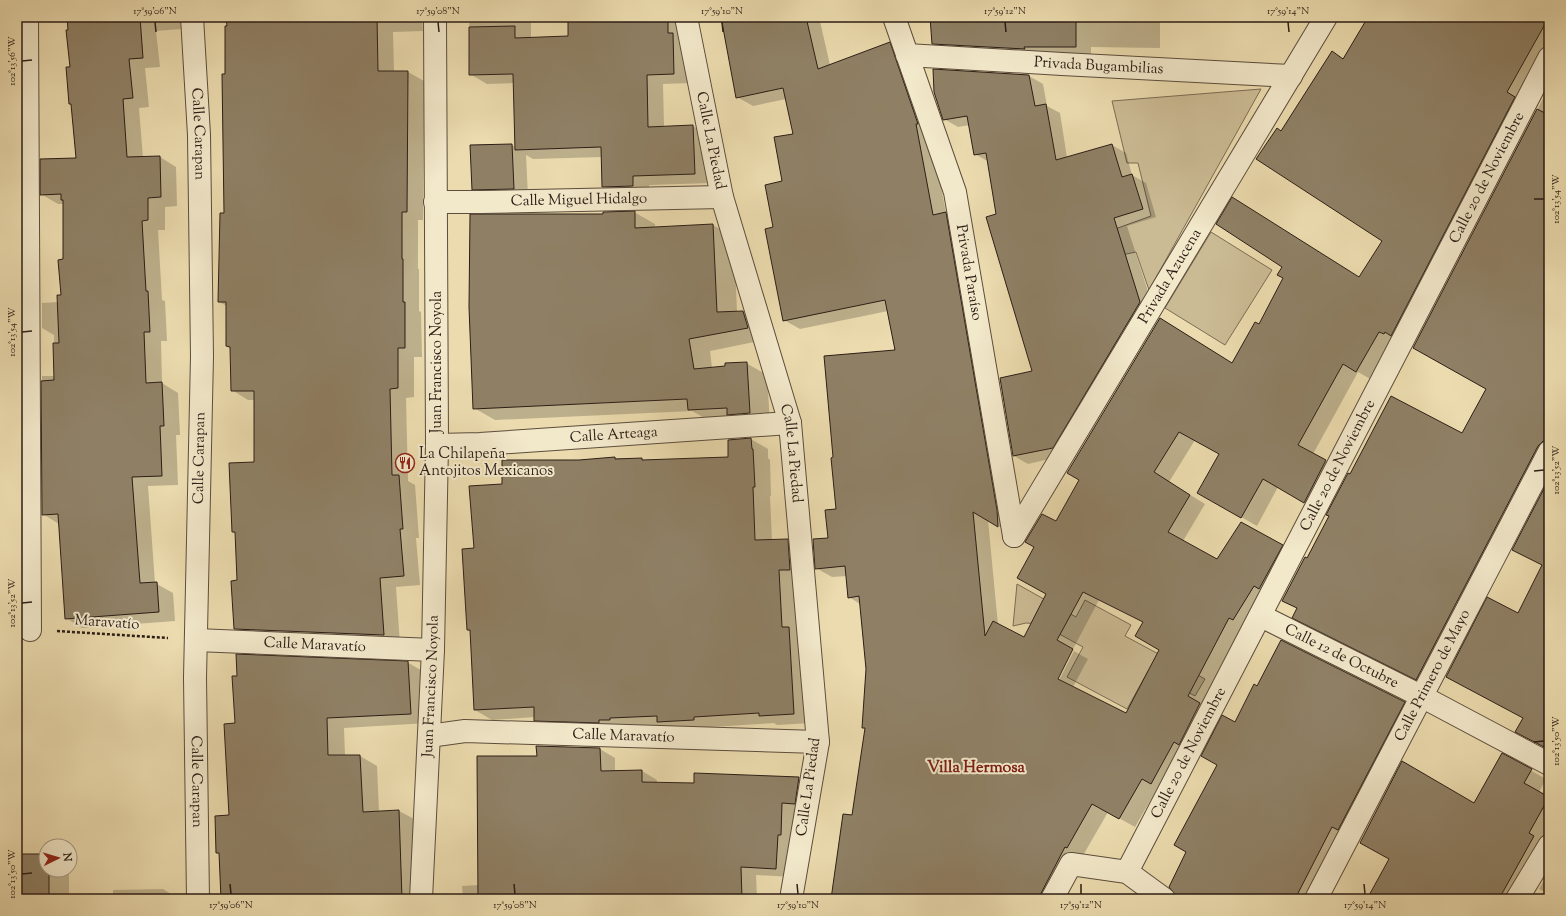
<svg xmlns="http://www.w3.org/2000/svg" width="1566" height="916" font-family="'Sorts Mill Goudy',serif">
	<rect width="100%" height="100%" fill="#ebdbae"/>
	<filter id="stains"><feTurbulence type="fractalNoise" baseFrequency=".005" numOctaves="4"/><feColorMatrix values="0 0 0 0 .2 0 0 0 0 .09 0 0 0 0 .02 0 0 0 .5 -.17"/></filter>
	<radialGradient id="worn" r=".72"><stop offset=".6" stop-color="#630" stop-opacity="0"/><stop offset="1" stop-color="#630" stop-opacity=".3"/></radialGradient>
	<path fill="#cbbb94" stroke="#7c6c55" d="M1261,89l-112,201 -13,-38 -24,5 -8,-24 47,-17 -13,-53h-11l-15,-62z
		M1211,232l61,38 -47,75 -60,-37z
		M1017,584l59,33 9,-17 46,25 -6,11 80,43 -10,17 -47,-25 -21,38 -60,-32 16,-30 -42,-23 -15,-1 -13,3z"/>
	<path fill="#0003" fill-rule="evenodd" d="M68,17h112l1,12 -25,2 4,36 -15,1 4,39 -10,1 4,50 17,-1 16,10 1,39 -12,1v23h-7l4,70 3,1 2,40h-6l1,42 16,10 2,42h-4l2,50 -30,1 7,97 18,10 2,28 -93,7 -16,-10 -7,-94 -16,-10 -1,-138h13l-1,-41 -12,-7v-25l16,-1 4,-6 2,-36v-56h-6l-17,-10 36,-35 -5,-54 -2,-1 1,-36z
		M227,17h195l1,14 -30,1 1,40h14l16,9 -1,139h-5v49h1v42l2,1 1,45h-8v40l-8,1 2,83 7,4 4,53h-3l4,47 -24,2 4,57 -148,-6 -17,-10 3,-47 -2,-47 -3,-2 22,-69v-63h-7l-16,-10 -1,-41 -4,-3v-40l-8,-4 6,-88z
		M469,17h62v21l38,-1v-20h115l6,66 -27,1 1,43 29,-1 16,10 2,47 -62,2 1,10 -30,1 -17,-10 -1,-29 -69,2 -7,-4 2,41 -41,1 -14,-8 -2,-43 41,-1 4,2 -2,-64 -27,1 -17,-10z
		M722,17h97l11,48 59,-22 16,9 26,81 15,80 15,9 52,312 -25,-14 10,105 26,14 24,-45 8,-71 177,-159 26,-39 100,-47 24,-37 -102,-109 52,-79 11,6 25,-42h180v52l-177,311 -14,-8 -45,82 28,16 -21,40 -42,-23 -21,39 -44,-25 7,-47 -25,-14 -26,42 36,22 -22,37 34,19 65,-15 15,9 -130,238 -9,-5 -23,40 -27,-15 -50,87h-226l21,-83 13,-87 1,-61 -7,-64 -11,-7 -2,-21 -15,1 -16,-9 13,-29 8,-29 59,-160 -8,-39 -88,18 -16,-9 -9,-92 20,-93 -9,-36 -33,7 -16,-9zM1099,600l45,22 16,27 -33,65 -54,-27 15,-28 -14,-8 -17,33 -2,-1z
		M931,17h229v31l-69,-1v8l-143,-3 -15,-9z
		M1029,76l14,8 4,22 13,7 7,45 45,-13 14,8 6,22 14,8 10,34 -29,9 27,84 -88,145 -38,9 -14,-8 19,-85 -36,-157 -8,-52 -14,-8 -5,-29 -12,2 -14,-8z
		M1549,87v376l-117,225 -123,-62 -11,-17 -15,-9 25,-40 43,-85 112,-40 24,-46 -73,-41z
		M634,212l21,12v4l58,-3 21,12 3,75h6l21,12 5,15 -59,12 2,17 34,-5 21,12 3,50 -60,-4 -18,-10 -197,9 -21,-12 130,-193z
		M17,292l7,276 -7,1z
		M751,439l17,10v9l2,2 1,36h-1l2,45 15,-1 17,10 7,173 -34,2 -3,-2 -63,4v2l-36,2 -9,-5 -113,4 -18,-10v-3l-43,3 -17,-10 -4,-78 -3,-2 7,-81 28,-64 76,-25 36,-2 27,1 2,1 85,-2z
		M1549,481v268l-18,-9 -7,-22 -6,-103 24,-50 -29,-15z
		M407,662l17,10 4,51 -84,5 1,28h15l17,10 2,46 20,-1 17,9 2,79h-196l-2,-45 -3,-2 13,-36 6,-92z
		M1258,687l146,16 15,8 -104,188h-138l-1,-5 11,-42 31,-87 17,-42z
		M600,749l15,9v14l27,-1 15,9v3l38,1v-10l104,4 15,9 -23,90 -35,-2 1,24h-294l-1,-13 17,-1 59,-128z
		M1503,755l43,24 -7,13 10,6v35l-31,66h-150l107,-95z
		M17,855h29v15h23v29h-52z
		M1549,872v22l-10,-5z
		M163,889l16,10h-66v-9z"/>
	<path fill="#8f8065" stroke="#2c1e16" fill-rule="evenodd" d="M67,17h73l3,41 -14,1 4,39 -10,1 4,58 33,-1 1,41 -13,1v22l-6,1 4,70h2l2,41h-6l2,51 16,-1 2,44h-4l2,50 -30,1 8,106 17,-1 2,30 -94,7 -7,-105 -16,1 -1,-134 13,-1 -1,-37h6l-2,-48h4l-3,-35 5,-1v-59h-2v-6l-21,1v-36l36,-1 -5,-54h-2l-3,-37h4l-4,-37h2z
		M226,17h151l1,54h30l-1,141h-5v47h1v43h2v46h-7v40l-8,1 2,86h7l4,54h-3l4,47 -24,2 4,57 -150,-6 -3,-48 6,-1 -2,-48h-3l-3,-69 25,-1v-71h-23l-1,-44 -4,-1v-44h-8l2,-89h4l-2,-139h3v-48h2z
		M568,17h100v16h5l1,41 -27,1 1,52 45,-2 2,49 -62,2v10l-31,1 -1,-40 -86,3 -2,-76 -44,1v-48l46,-1v12l53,-2z
		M721,17h85l12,52 72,-27 28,82h-2l17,91 13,-3 51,298 1,17 -25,-15 12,124 8,-15 31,16 22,-43 -29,-16 17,-31 -9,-5 17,-28 14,7 23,-41 -12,-7 93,-155 72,45 23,-41 4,2 24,-46 -6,-3 5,-8 -66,-43 16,-27 127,80 23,-36 -126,-82 21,-31 4,3 51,-80 11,8 25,-42h181l-42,75 8,5 -124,239 -6,-4 -1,2 -5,-2 -23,40 -13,-8 -45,81 28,15 -22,43 -41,-24 -22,39 -44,-25 22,-39 -40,-22 -25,40 36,23 -22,37 49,27 24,-37 42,23 -24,44 -5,-3 -21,34 -4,-2 -41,78 12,7 -21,42 -5,-3 -23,42 -9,-5 -23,40 -27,-15 -25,44 -2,-1 -27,52h-207l12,-85 9,1 13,-87h-3l4,-59 -7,-73 -11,2 -3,-32 -30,3 -2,-30 15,-1 -3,-28 11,-1 -5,-51 2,-1 -9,-101 71,-6 -10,-50 -102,21 -18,-92 8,-2 -8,-42 17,-4 -8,-44 19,-3 -10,-46 -47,10zM1083,592l60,30 -8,14 24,14 -33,63 -68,-34 15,-30 -16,-9z
		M930,17h146v30h-52l1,2 -93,-5z
		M933,69l96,6 6,31 11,-2 10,56 56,-16 10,33 10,-3 11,35 -29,9 26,84 -87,146 -40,8 -13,-78 32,-7 -46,-154 10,-3 -10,-61 -12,2 -7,-39 -24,4 -9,-28z
		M1537,109l12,6v325l-6,1 -5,5 -122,234 -124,-62 5,-10 -15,-7 23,-44 2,1 22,-42 -3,-1 22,-42 2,1 41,-78 71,37 24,-44 -73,-41z
		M512,144l2,45 -42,1 -2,-45z
		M635,211v17l78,-4 4,88 26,-1 5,17 -59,11 5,30 31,-3v-3l22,-1 3,51 -23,2v-7l-39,2 -1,-11 -214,10 -4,-102 1,-93h133v-2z
		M751,438l1,11h1l2,38h-2l2,53 33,-1 2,31h-11l3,57h7l5,87 -35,2v-3l-65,4v3l-37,2v-6l-47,2v2h-11v3l-65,-2v-14l-60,3 -4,-80h-3l-5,-81 12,-1 -5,-62 33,-2v-24h77l36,-3v2l27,-1v2l86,-3v-17z
		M1549,479v260l-5,8 -29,-15 8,-14 -77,-41 41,-80 31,16 24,-48 -30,-15z
		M1281,640l124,62 -67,128 -6,-3 -37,72h-113l-6,-3 -7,-9 17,-35 -12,-7 43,-80 -16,-9 21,-41 13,7 19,-38 3,2z
		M236,654l172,7 3,53 -84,4 1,37h32l3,57 36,-2 3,89h-181l-2,-46h-3l-1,-37 14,-1 -5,-91 11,-1 -3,-47h5z
		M536,746l64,2 1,23 41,-1v12l52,1v-10l105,4 -4,27 -13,-1 -1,32h-3l-2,34 -35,-2 1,32h-46l-56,-3 1,3h-163l-1,-143h60z
		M1502,753l30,16 -8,14 25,14 -20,36 5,3 -35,63h-132l22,-40 -29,-16 42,-82 72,42z
		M17,854h29v16h3v29h-32z"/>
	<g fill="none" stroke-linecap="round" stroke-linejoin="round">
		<g stroke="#5c4d3c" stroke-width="24">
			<g id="minor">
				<path d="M27,17l3,613"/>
				<path id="s1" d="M192,17l7,118 3,221 -7,322 3,221"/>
				<path id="s2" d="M686,17l36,180 68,226 28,319 -27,157"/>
				<path id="s3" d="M894,17l61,175 59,344"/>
				<path id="s4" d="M907,55l155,9 229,12"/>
				<path id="s5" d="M435,202h46l241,-5"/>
				<path id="s6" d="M437,445l43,-1 310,-21"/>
				<path id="s7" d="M1014,536l312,-519"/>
				<path id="s8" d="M1261,616l160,80 128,68"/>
				<path id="s9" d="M196,640l237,10"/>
				<path id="s10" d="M429,736l36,-5 353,11"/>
				<path id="s11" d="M1127,872l422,-814"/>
				<path id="s12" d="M421,899l12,-249 4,-205 -2,-428"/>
				<path d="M1052,899l19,-35 56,8 37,27"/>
				<path id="s13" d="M1316,899l233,-447"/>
				<path d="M1517,899l32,-53"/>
			</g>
		</g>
		<path stroke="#2c1e16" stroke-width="2.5" stroke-dasharray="3 2" stroke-linecap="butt" d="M57,631l111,7"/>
		<use href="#minor" stroke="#f2e8ca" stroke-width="22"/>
	</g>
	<path fill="none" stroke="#2c1e16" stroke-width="1.5" d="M155,22l1,10M438,22l1,10M722,22l1,10M1005,22l1,10M1288,22l1,10M22,61l10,-1M1534,199h10M22,332l10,-1M1534,471l10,-1M22,603l10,-1M1534,742l10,-1M22,874l10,-1M230,884l1,10M514,884l1,10M797,884l1,10M1081,884v10M1364,884l1,10"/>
	<defs>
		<g id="restaurant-ring" transform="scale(1)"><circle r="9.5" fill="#f2e8ca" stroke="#8f2418" stroke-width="1.5"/><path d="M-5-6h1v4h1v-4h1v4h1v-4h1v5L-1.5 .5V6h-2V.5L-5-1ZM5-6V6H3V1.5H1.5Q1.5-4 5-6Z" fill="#8f2418"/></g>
	</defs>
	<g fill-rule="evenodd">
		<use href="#restaurant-ring" x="405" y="463"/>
	</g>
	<g text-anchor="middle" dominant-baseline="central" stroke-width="4" stroke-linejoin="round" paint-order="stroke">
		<g font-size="15" fill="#2c1e16" stroke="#f2e8ca">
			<text stroke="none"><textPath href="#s4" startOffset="192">Privada Bugambilias</textPath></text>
			<text stroke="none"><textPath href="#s1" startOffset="117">Calle Carapan</textPath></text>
			<text stroke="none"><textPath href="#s2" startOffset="126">Calle La Piedad</textPath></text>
			<text stroke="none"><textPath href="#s11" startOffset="782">Calle 20 de Noviembre</textPath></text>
			<text stroke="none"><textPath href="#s5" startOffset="144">Calle Miguel Hidalgo</textPath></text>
			<text stroke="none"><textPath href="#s3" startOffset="267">Privada Paraíso</textPath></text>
			<text stroke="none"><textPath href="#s7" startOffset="303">Privada Azucena</textPath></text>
			<text transform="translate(437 362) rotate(-90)">Juan Francisco Noyola</text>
			<text stroke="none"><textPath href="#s6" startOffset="177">Calle Arteaga</textPath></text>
			<text stroke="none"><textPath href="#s2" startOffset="450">Calle La Piedad</textPath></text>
			<text transform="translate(200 458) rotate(-89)">Calle Carapan</text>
			<text stroke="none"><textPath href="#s11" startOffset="458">Calle 20 de Noviembre</textPath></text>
			<text transform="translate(107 623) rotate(4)">Maravatío</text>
			<text stroke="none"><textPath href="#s9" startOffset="119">Calle Maravatío</textPath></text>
			<text stroke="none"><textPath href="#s8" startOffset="90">Calle 12 de Octubre</textPath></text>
			<text stroke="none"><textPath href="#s13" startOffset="252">Calle Primero de Mayo</textPath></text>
			<text stroke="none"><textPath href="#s12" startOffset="213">Juan Francisco Noyola</textPath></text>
			<text stroke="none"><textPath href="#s10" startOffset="195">Calle Maravatío</textPath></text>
			<text stroke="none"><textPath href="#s11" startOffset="134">Calle 20 de Noviembre</textPath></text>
			<text stroke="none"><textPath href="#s1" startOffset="765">Calle Carapan</textPath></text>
			<text transform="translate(809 787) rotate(-82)">Calle La Piedad</text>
		</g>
		<g font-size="15" fill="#2c1e16" stroke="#f2e8ca" text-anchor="start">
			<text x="419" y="454">La Chilapeña<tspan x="419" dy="17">Antojitos Mexicanos</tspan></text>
		</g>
		<g font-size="16" font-weight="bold" fill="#7a1f14" stroke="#f2e8ca">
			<text x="976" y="768">Villa Hermosa</text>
		</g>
	</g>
	<rect width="1566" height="916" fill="none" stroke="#ebdbae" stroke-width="44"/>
	<g transform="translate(58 858) rotate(85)"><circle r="19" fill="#f2e8ca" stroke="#a39782"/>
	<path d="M0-3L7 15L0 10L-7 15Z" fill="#8f2418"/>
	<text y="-6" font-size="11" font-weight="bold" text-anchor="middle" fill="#2c1e16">N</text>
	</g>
	<rect x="22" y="22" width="1522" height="872" fill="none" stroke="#2c1e16" stroke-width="1.5"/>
	<g font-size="10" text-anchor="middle" fill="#2c1e16">
		<text x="155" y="14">17°59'06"N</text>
		<text x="438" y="14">17°59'08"N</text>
		<text x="722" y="14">17°59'10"N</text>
		<text x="1005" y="14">17°59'12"N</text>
		<text x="1288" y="14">17°59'14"N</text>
		<text transform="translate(11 61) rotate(-90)" y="4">102°13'56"W</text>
		<text transform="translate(1555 199) rotate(-90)" y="4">102°13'54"W</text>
		<text transform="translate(11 332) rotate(-90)" y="4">102°13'54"W</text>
		<text transform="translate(1555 470) rotate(-90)" y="4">102°13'52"W</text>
		<text transform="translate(11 603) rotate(-90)" y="4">102°13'52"W</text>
		<text transform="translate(1555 741) rotate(-90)" y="4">102°13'50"W</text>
		<text transform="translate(11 874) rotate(-90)" y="4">102°13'50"W</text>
		<text x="231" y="908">17°59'06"N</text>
		<text x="515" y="908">17°59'08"N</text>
		<text x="798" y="908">17°59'10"N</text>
		<text x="1081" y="908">17°59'12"N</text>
		<text x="1365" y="908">17°59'14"N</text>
	</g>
	<rect width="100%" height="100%" filter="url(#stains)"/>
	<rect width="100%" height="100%" fill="url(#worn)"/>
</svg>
